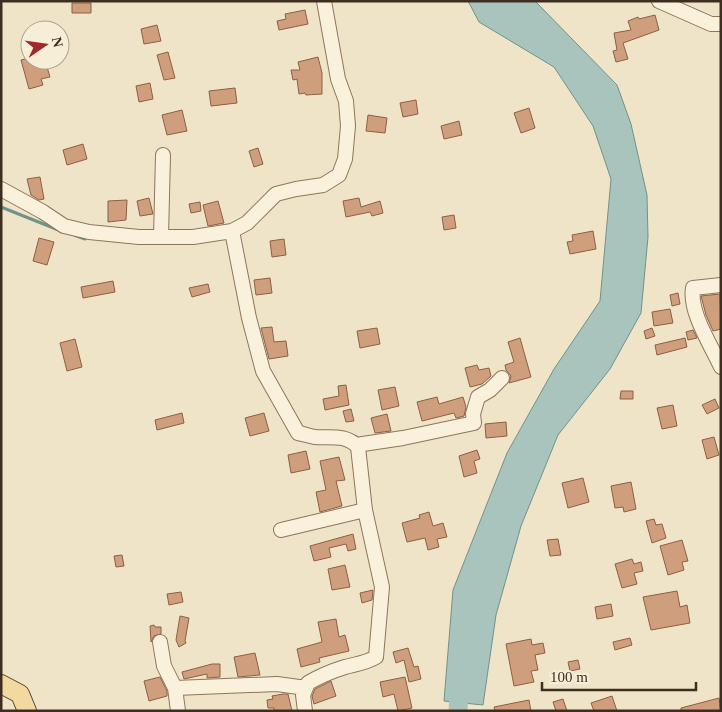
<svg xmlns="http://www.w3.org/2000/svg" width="722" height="712" font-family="Georgia,serif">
	<rect width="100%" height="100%" fill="#f0e4c8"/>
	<path fill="#a9c4bc" stroke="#6f938a" d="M468,1h67l82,84 14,39 16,71 1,42 -7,76 -31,56 -52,66 -37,91 -25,89 -13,90 -39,-4 9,-111 54,-137 47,-84 46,-68 11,-122 -18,-53 -39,-59 -75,-45z"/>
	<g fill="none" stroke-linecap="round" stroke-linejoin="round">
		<path stroke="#6f938a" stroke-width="3" d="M1,207l60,24
			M74,235l11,4"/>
		<path stroke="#a9c4bc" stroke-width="19" d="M458,711l2,-34"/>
	</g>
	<path fill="#cf9f7d" stroke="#8d5f41" d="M72,3h19v10h-19z
		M305,10l3,14 -29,6 -2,-9 9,-2 -1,-5z
		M655,15l4,15 -36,13 5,16 -12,3 -3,-11 4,-1 -3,-17 17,-3 -3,-9 10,-4 1,2z
		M157,25l4,16 -17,3 -3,-15z
		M168,52l7,26 -11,2 -7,-25z
		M318,57l4,16v21l-16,1 -1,-2 -6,1 -2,-15 -4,1 -2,-10h9l-2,-8z
		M30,58v2h15l5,17 -9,2 2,6 -14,4 -8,-29z
		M150,83l3,16 -14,3 -3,-16z
		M235,88l2,15 -26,3 -2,-15z
		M416,100l2,14 -15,3 -3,-14z
		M529,108l6,20 -14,5 -7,-20z
		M182,110l5,21 -20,4 -5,-20z
		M368,115l19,3 -2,15 -19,-2z
		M459,121l3,14 -18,4 -3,-13z
		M83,144l4,15 -20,6 -4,-15z
		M258,148l5,16 -9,3 -5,-16z
		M40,177l4,22 -5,1 -8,-5 -4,-16z
		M149,198l4,16 -13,2 -3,-15z
		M359,198l2,9 19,-6 3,12 -11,3 -2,-4 -24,5 -3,-16z
		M127,200l-1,20 -18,2v-21z
		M218,201l6,22 -16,3 -5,-21z
		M200,202l1,9 -10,2 -2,-9z
		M454,215l2,13 -12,2 -2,-13z
		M593,231l3,18 -26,5 -3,-12 6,-1 -1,-6z
		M39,238l15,4 -7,23 -14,-4z
		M284,239l2,16 -14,2 -2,-16z
		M270,278l2,15 -16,2 -2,-15z
		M113,281l2,11 -32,6 -2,-11z
		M208,284l2,8 -18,5 -3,-9z
		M678,293l2,11 -8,2 -2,-11z
		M720,294l1,35 -8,2 -7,-16 -5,-19z
		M670,309l3,14 -19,3 -2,-14z
		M272,327l2,15 12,-1 2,15 -19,3 -8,-31z
		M377,328l3,16 -20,4 -3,-17z
		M652,328l3,8 -9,3 -2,-8z
		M693,330l4,8 -9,2 -2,-8z
		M520,338l11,39 -22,6 2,-7 -5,-6 -1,-5 9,-3 -6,-20z
		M685,338l2,9 -30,8 -2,-10z
		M75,339l7,28 -15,4 -7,-28z
		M477,365l2,5 10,-2 2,8 -9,8 -12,3 -5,-19z
		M346,385l3,20 -24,5 -2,-11 16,-3 -1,-10z
		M395,387l4,19 -17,4 -4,-20z
		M621,391h12v8h-13z
		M437,397l2,7 24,-7 3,10 -2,9 -8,2 -2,-5 -32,8 -5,-19z
		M715,399l4,9 -12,6 -5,-9z
		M673,405l4,21 -15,3 -5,-21z
		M351,409l3,12 -8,1 -3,-11z
		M182,413l2,10 -27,7 -2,-10z
		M264,413l5,18 -19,5 -5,-18z
		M387,414l4,17 -16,2 -4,-15z
		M506,422l1,14 -21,2 -1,-14z
		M714,437l5,18 -12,4 -5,-19z
		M477,450l3,9 -6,2 3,12 -13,4 -5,-21z
		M306,451l4,18 -19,4 -3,-18z
		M339,457l6,23 -9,1 6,25 -22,6 -4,-20 10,-2 -6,-29z
		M583,478l6,24 -21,6 -6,-25z
		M631,482l5,27 -12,3 -1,-5 -8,1 -4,-22z
		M429,512l4,14 10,-3 4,14 -10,2 2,8 -11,3 -3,-12 -18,4 -5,-19 18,-5 -1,-3z
		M654,519l2,6 6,-1 4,14 -14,5 -6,-22z
		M353,534l3,15 -8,2 -2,-7 -17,4 2,9 -17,4 -4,-15z
		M558,539l3,16 -11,1 -3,-16z
		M682,540l6,21 -6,1 2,8 -16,5 -8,-29z
		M122,555l2,11 -8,1 -2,-11z
		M632,559l2,5 7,-2 2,9 -9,2 3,11 -15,4 -7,-24z
		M345,565l5,22 -18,3 -4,-21z
		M373,590l-1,10 -10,3 -2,-10z
		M677,591l3,16 7,-2 3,18 -39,7 -8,-33z
		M181,592l2,10 -14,3 -2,-11z
		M611,604l2,12 -16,3 -2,-12z
		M180,616l9,2 -4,23 1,2 -7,4 -3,-7z
		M336,619l3,18 6,-2 4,16 -30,7 1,4 -19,5 -4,-18 25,-7 -4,-20z
		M154,625l1,2h6v7l-7,2 -3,6 -1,-16z
		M630,638l2,7 -17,5 -2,-8z
		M531,639l1,6 11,-2 2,10 -10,2 3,15 -7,1 3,11 -20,4 -8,-42z
		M408,648l6,19 4,-1 3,13 -12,3 -5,-22 -8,3 -3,-11z
		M255,653l5,22 -22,2 -4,-20z
		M578,660l2,9 -10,2 -2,-9z
		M212,664h8v13l-13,1v-4l-23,5 -2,-7z
		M160,677l7,14v5l-18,5 -5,-20z
		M405,677l7,31 -14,3 -4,-17 -11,3 -3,-15z
		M331,681l5,15 -22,8 -2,-8 3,-7z
		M283,694h5l4,17h-18v-3h-6l-1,-8 6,-1 -1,-3z
		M612,696l5,15h-23l-3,-8z
		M719,698l2,13h-40v-3z
		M563,699l4,12h-11l-3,-9z
		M529,700l2,11h-36l-1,-4z"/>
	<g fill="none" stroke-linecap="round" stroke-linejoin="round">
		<g stroke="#8d765c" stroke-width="16">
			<path id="minor" d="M659,1l52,23h10
				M1,189l42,23 21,14 25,6 50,5h54l39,-6 17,87 14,53 35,62c6,1 11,3 17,4 16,1 31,-3 43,10l7,63 17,77 -6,70c-10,6 -20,7 -31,10 -13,4 -25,9 -37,16l-5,12 2,16
				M232,231l15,-8 29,-29 20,-5 27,-4 16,-10 6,-16 3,-33 -2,-25 -8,-22 -14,-78
				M161,237l2,-82
				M721,285l-28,3c-4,24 18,57 28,79
				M356,445l47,-7 71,-15 -1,-9 5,-17 12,-7 12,-12
				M281,530l84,-20
				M160,642l4,24 11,22 102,-4 29,4
				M175,688l3,23"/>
		</g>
		<g stroke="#5b4430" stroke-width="20">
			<path id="major" d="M1,684l19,10 7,17"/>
		</g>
		<use href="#minor" stroke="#faf1dc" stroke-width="14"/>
		<use href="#major" stroke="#f3d9a0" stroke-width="18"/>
	</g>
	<rect width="722" height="712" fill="none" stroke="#3d2e20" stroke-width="5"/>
	<g transform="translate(45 45) rotate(77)"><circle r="24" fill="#f7eed8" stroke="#ada18e"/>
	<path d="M0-4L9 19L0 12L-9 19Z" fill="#9e2a2b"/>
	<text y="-8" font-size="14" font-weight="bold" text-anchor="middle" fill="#3d2e20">N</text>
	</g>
	<path d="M542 682v8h154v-8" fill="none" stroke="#3d2e20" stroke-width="2.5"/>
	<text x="550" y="682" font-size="15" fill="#3d2e20" stroke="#f7eed8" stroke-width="4" paint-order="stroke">100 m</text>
</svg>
